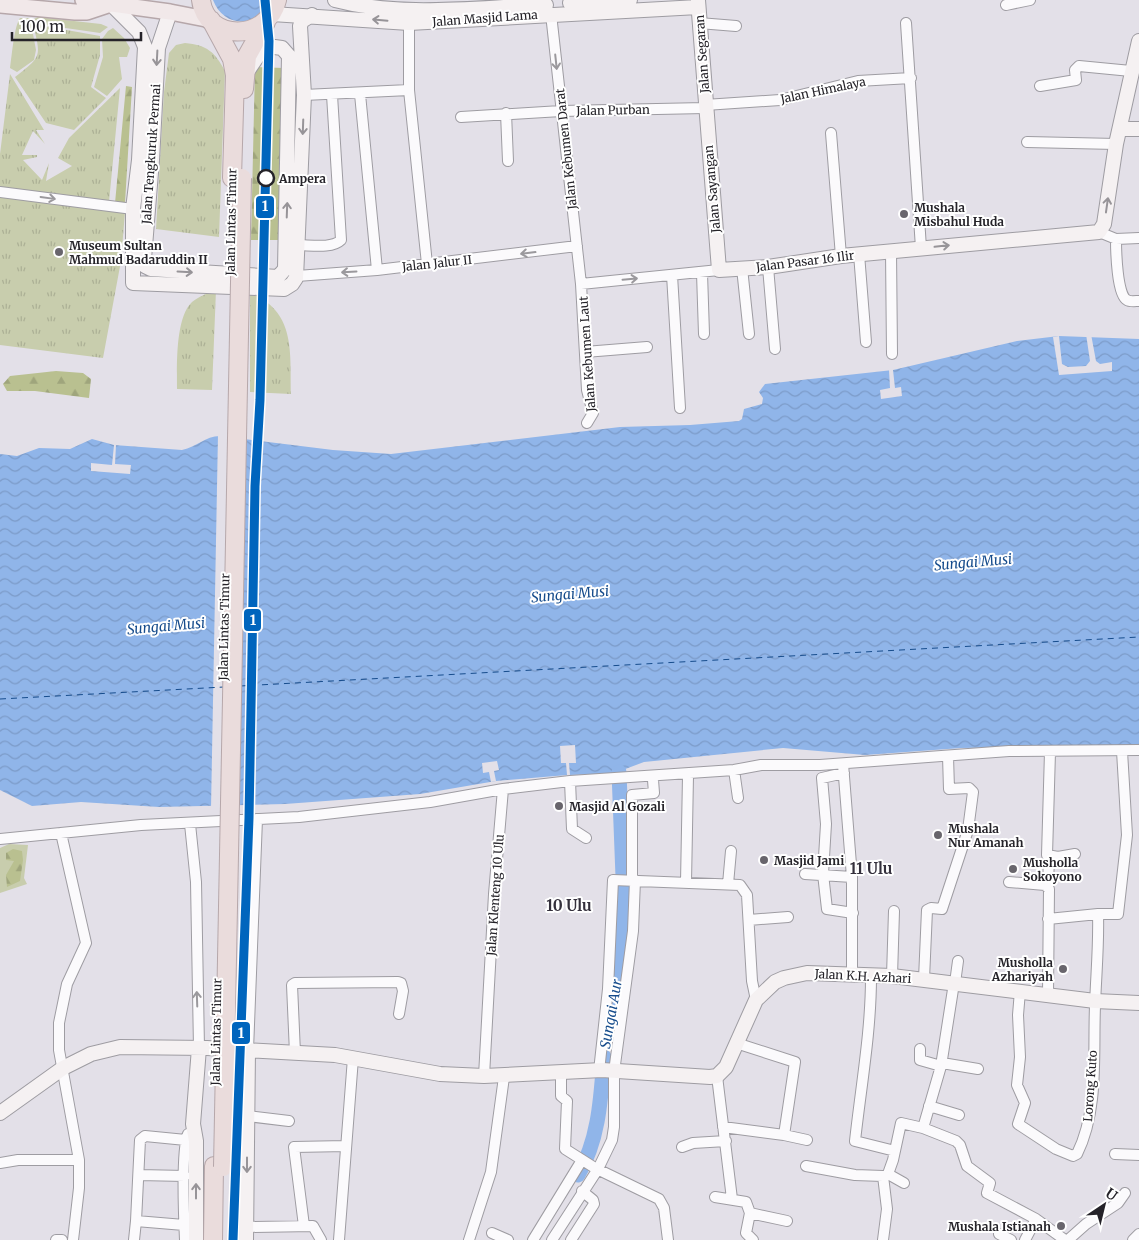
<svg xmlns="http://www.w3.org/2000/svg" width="1139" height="1240" font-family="Merriweather,serif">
	<defs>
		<pattern id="forest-firs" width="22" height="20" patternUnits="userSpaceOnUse" patternTransform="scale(1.25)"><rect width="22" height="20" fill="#b9c090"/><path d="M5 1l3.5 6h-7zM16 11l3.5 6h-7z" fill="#9fa57c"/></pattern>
		<pattern id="park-tufts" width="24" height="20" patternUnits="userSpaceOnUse" patternTransform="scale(1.25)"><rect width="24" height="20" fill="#c8cdad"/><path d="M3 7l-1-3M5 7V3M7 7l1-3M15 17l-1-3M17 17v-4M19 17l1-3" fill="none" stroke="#acb095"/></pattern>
		<pattern id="water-waves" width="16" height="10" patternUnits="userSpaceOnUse" patternTransform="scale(1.25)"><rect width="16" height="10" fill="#90b5e9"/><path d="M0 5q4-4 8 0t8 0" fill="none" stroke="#7c9bc8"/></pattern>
	</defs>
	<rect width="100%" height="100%" fill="#e3e0e8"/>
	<path fill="#c8cdad" d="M38,17l63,7 7,3 -8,6 -62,-9 -4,-5z
		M20,18h10l6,32 -2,10 -17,12 -7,-4c2,-13 4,-41 10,-50z
		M113,28l11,10 6,10 -3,9h-8l3,22 -15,17 -13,-9 9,-30 -1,-18 6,-8z
		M9,844l19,1 -4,33 3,6 -27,9v-45z"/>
	<path fill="url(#forest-firs)" d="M255,67l29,1 -6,172h-27z
		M126,86l6,1 -7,116h-10z
		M56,371l27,2 8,6 -2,19 -54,-7h-28l-4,-7 7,-8z
		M13,849l9,2 1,9 -3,21 -13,6 -1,-12 8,-14 -8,-1v-7z"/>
	<path fill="url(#park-tufts)" d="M33,24l67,12v19l-9,32 15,11 -32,32 -28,-7 -31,-46c27,-21 26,-20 18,-53z
		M185,43c22,2 30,9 40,28l-6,166 -63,-8 8,-137 5,-39 7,-8z
		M10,74l34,56h-8l9,14 -12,-13 -11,24h15v2l-14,3 19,20 7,-17 -3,18 26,-15 -14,-8 11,-20 51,-50 -11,114 -109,-13v-35z
		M0,196l125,16 -4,49 -18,97 -103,-13z
		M216,290l-4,100 -35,-1c0,-22 -2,-71 15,-87 6,-5 16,-9 24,-12z
		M250,293c46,18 40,59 41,101l-41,-2z"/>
	<path fill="url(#water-waves)" d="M213,0h57c-12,28 -46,29 -57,0z
		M1059,336l80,3v406l-178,3 -96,7 -82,-7 -139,14 -32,12 -45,1 -71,6 -76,13 -135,10 -126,3 -78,-5 -49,4 -32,-16v-336l17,2 22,-8 31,1 22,-10 22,6 68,5c15,-3 23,-14 38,-14l113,14 58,4 229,-27 70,-2 49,-4 3,-2 2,-10 18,-5 1,-6 -4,-6 6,-8 128,-14 124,-29z"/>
	<path fill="#e3e0e8" d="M1086,334h5l5,27 4,3 12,-2v9l-53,4 -6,-38 6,-1 3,28 6,3 18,-1 4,-5z
		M889,370h4l2,18 6,-1 1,9 -21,3 -1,-9 10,-2z
		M218,434l28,3 -7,371h-28z
		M114,445h2l-1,19 16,1 -1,9 -39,-3v-8l21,2z
		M575,745l1,18h-7l1,12h-3l-1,-12h-5l-1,-17z
		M497,761l2,9 -5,1 2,10 -5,1 -2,-10 -6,1 -1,-10z"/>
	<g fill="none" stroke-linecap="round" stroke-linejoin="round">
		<path stroke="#90b5e9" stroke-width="15" d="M606,1034l16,-81 2,-50 -5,-131
			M578,1175c21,-35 23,-78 26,-118"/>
		<path stroke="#164c8c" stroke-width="1" stroke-dasharray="6 5" stroke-linecap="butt" d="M240,686l899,-49
			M0,699l224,-12"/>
		<g stroke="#9e9ca2" stroke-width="12">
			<path id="street" d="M1006,5l24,-5
				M551,14l30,270 6,106 6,23 -6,10
				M409,23v67l18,174
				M699,23l37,3
				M906,23l15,225
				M1040,86l36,-6 -1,-10 4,-4 52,5
				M360,94l17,176
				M304,95l105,-5
				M705,105l75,-5 78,-19 53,-3
				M506,113l2,48
				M461,117l100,-6 144,-3
				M831,133l10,123
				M1027,142l89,2
				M0,192l133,17
				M1099,232l17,7 23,-1
				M1116,239c0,11 1,57 11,61 3,2 9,1 12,1
				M298,245c12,0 34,4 43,-5l-9,-145
				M891,251l1,103
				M859,254l7,88
				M768,267l7,82
				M742,268l7,66
				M702,273l2,61
				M672,275l8,133
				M297,276l80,-6 200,-24
				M581,284l138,-14
				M585,352l62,-5
				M1050,752l-3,103 11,2 17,-3
				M843,764l9,113v97
				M734,770l4,28
				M844,773l-22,5 4,46 -3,50 4,35 26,4
				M570,781l2,48 14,9
				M503,789l67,-8 164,-11 27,-5h59l189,-14 130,-1
				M190,824l6,58 3,166
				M61,833l25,110 -19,41 -8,39v27l20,110v28l-6,52
				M0,839l141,-14 158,-8 131,-15 73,-13 -9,105 -10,182
				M805,874l47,3
				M632,880v-85l22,-2 -1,-13
				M686,882l2,-106
				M1009,882l36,3 4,4 -1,105
				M728,884l3,-33
				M1048,886l1,-30
				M1048,919l50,-5
				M749,920l39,-3
				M892,976l2,-65
				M871,977c0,55 -10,109 -16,164l40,10
				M924,979l3,-69 4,-2 11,1 26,-79 5,-38 -4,-4 -20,1 -1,-33
				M955,983l3,-22
				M1020,991l-2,24 2,42 -3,28 8,18 -7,21 38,25 17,7 4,-2c22,-44 16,-100 18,-148 1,-31 4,-61 3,-92h20l9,-79 -5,-84
				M736,1043l59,19 -11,73 23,5
				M920,1049v11l21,6
				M248,1050l9,-231
				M295,1053l-3,-68 3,-2 103,-1 3,1 2,8 -4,23
				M942,1063l36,6
				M599,1071l9,-82 5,-109 127,5 7,10 5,86 4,19
				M561,1074v22l6,5 -2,48 30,19 64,31 5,9 4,32
				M717,1076l15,123
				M929,1106l30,9
				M247,1116l42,5
				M723,1127l61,8
				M923,1128l18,-62 13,-83
				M682,1147l11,-4 33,-2
				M1115,1154l24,1
				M0,1163l18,-3h61
				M806,1166l49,9 28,1 4,33 -4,31
				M139,1175l46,1
				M904,1183l-16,-9 5,-14 8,-37 22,5 33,13 4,4 7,21 23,17 -3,10 49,26 -11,21
				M715,1197l31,5 4,11 -4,20 7,7
				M750,1213l37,8
				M1036,1219l29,21
				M184,1225l-48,-4 4,-81 5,-4 51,5
				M304,1226l-10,-79 52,-1
				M246,1227l67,-1 8,14
				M492,1233l16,7
				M999,1234l12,6
				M56,1240h6
				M134,1240l2,-19
				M185,1240c-1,-22 -4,-90 3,-106
				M339,1240l14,-182
				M469,1240l22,-68 13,-95
				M533,1240l49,-80
				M552,1240l46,-71 14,-29 2,-13v-55l19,-141 2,-51
				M571,1240l23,-36 -1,-4 -11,-9
				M1068,1240l18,-16 32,-21 7,-10
				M1133,1240l6,-6"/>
		</g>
		<g stroke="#9e9ca2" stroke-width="16">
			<path id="secondary" d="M335,0c68,18 142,7 211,5
				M698,0l21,270 49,-3 73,-11 258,-24 5,-8 12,-80 23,-103
				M570,3l60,-3
				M111,4l28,28 6,15 -6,113 -6,49v74l151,6 8,-5 4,-6 8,-183 -4,-69 2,-5 10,-6
				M170,12l-12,36 -6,112 -8,99 1,7 6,3 127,8 7,-8 4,-213 -7,-8 -15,-2 -8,8 -12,18
				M272,14l137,9 289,-16
				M1121,129h18
				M0,1113l63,-45 28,-14 29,-7 87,1 128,7 105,19 44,2 118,-6 108,7 7,-1 9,-9 30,-67 19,-18 9,-4 23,-5 85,3 203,25 44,2
				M196,1240v-99l-3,-17 6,-76
				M246,1240l2,-190"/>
		</g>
		<g stroke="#b6a7aa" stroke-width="18">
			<path id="primary" d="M83,0l87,12 41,8
				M0,5l75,7h12l21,-7"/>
		</g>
		<g stroke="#b6a7aa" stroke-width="20">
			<path id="highway" d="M201,0c5,42 67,42 76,0
				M211,20l21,39 3,16 -3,103
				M244,89l3,-33 19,-34
				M213,1240l1,-74"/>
		</g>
		<use href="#street" stroke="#fbfafc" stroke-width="10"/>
		<use href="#secondary" stroke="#f5f1f2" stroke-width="14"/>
		<use href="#primary" stroke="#f1e8e9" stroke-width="15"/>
		<use href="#highway" stroke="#eadcdc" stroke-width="18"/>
		<g stroke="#b6a7aa" stroke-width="20" stroke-linecap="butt">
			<path id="highway-bridge" d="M223,1167l19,-989"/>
		</g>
		<use href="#highway-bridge" stroke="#eadcdc" stroke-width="18"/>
		<g stroke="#fff" stroke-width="12">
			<path id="rail-1" d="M233,1240l16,-422 6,-332 5,-86 9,-359 -4,-41"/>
		</g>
		<use href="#rail-1" stroke="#0065bd" stroke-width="9"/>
	</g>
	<defs><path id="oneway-shaft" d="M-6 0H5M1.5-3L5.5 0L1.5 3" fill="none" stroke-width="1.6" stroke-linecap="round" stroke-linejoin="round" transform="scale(1.25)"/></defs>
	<g stroke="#979498">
		<use href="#oneway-shaft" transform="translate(380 20) rotate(-175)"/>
		<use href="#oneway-shaft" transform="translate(157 58) rotate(93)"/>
		<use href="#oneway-shaft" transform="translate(303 127) rotate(92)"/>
		<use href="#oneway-shaft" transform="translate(1107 205) rotate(-82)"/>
		<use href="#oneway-shaft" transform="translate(287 210) rotate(-88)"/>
		<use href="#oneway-shaft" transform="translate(942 246) rotate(-6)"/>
		<use href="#oneway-shaft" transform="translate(185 272) rotate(3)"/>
		<use href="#oneway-shaft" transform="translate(247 1165) rotate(90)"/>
		<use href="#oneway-shaft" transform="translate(196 1191) rotate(-90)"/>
	</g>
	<g stroke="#9b999d">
		<use href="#oneway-shaft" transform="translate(556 62) rotate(84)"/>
		<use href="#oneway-shaft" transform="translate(48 198) rotate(8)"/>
		<use href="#oneway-shaft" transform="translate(528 253) rotate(173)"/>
		<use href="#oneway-shaft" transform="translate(349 272) rotate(177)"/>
		<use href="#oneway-shaft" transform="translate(630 279) rotate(-5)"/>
		<use href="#oneway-shaft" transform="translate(197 999) rotate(-92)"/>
	</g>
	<circle fill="#fff" stroke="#252329" stroke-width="2.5" cx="266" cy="178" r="8"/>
	<g fill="#68656c" stroke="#fff" stroke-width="2">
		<circle cx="904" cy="214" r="5"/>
		<circle cx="59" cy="252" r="5"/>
		<circle cx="559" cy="806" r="5"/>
		<circle cx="938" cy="835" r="5"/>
		<circle cx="764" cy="860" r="5"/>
		<circle cx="1013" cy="869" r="5"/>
		<circle cx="1063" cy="969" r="5"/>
		<circle cx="1061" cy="1226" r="5"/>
	</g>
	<g text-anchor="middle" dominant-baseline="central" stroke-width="4" stroke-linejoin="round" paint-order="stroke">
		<g font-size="12" fill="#252329" stroke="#fff">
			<text transform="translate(485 18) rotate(-4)">Jalan Masjid Lama</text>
			<text transform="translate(702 54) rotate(-94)">Jalan Segaran</text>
			<text transform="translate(823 90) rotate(-12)">Jalan Himalaya</text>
			<text transform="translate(613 110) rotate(-1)">Jalan Purban</text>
			<text transform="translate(566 149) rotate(-96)">Jalan Kebumen Darat</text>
			<text transform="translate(151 154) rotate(-86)">Jalan Tengkuruk Permai</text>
			<text transform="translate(712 189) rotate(-95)">Jalan Sayangan</text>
			<text transform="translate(231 222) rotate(-89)">Jalan Lintas Timur</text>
			<text transform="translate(805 261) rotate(-7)">Jalan Pasar 16 Ilir</text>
			<text transform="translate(437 263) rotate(-6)">Jalan Jalur II</text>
			<text transform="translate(587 354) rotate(-94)">Jalan Kebumen Laut</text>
			<text transform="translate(224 627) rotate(-89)">Jalan Lintas Timur</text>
			<text transform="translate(495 895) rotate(-86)">Jalan Klenteng 10 Ulu</text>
			<text transform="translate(863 976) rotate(3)">Jalan K.H. Azhari</text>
			<text transform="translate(216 1032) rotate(-89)">Jalan Lintas Timur</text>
			<text transform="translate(1090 1086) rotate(-86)">Lorong Kuto</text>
		</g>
		<g font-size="12" font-weight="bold" fill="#252329" stroke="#fff" text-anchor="start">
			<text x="279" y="178">Ampera</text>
		</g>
		<g font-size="12" font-weight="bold" fill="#252329" stroke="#fff" text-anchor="start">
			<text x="914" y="207">Mushala<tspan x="914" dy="14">Misbahul Huda</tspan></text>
			<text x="69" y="245">Museum Sultan<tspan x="69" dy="14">Mahmud Badaruddin II</tspan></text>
			<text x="569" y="806">Masjid Al Gozali</text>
			<text x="948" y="828">Mushala<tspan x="948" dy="14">Nur Amanah</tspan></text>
			<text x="774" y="860">Masjid Jami</text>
			<text x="1023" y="862">Musholla<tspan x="1023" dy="14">Sokoyono</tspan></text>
			<text x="1053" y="962" text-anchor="end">Musholla<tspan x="1053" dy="14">Azhariyah</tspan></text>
			<text x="1051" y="1226" text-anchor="end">Mushala Istianah</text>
		</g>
		<g font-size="14" font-style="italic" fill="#164c8c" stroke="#fff">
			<text transform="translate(973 562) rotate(-5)">Sungai Musi</text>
			<text transform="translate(570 594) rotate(-5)">Sungai Musi</text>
			<text transform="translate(166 626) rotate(-5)">Sungai Musi</text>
			<text transform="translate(611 1014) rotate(-80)">Sungai Aur</text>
		</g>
		<g font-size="15" font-weight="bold" fill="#34303c" stroke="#fff">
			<text x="871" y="868">11 Ulu</text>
			<text x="569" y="905">10 Ulu</text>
		</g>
	</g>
	<g stroke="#fff" stroke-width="2">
		<rect x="255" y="195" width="20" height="24" rx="5" fill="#0065bd"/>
		<rect x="243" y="608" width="19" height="24" rx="5" fill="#0065bd"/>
		<rect x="231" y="1021" width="20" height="24" rx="5" fill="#0065bd"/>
	</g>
	<g font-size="14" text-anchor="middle" font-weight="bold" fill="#fff">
		<text x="265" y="211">1</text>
		<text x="253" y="625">1</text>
		<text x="241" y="1038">1</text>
	</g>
	<g transform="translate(1104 1205) rotate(35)" stroke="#ffffff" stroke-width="4" paint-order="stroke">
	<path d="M0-4L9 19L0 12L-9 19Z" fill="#252329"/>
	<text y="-8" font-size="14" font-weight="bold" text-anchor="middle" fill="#252329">U</text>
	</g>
	<path d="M12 32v8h129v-8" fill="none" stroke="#252329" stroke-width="2.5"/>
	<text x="20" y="32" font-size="15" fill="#252329" stroke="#ffffff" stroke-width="4" paint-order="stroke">100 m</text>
</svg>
